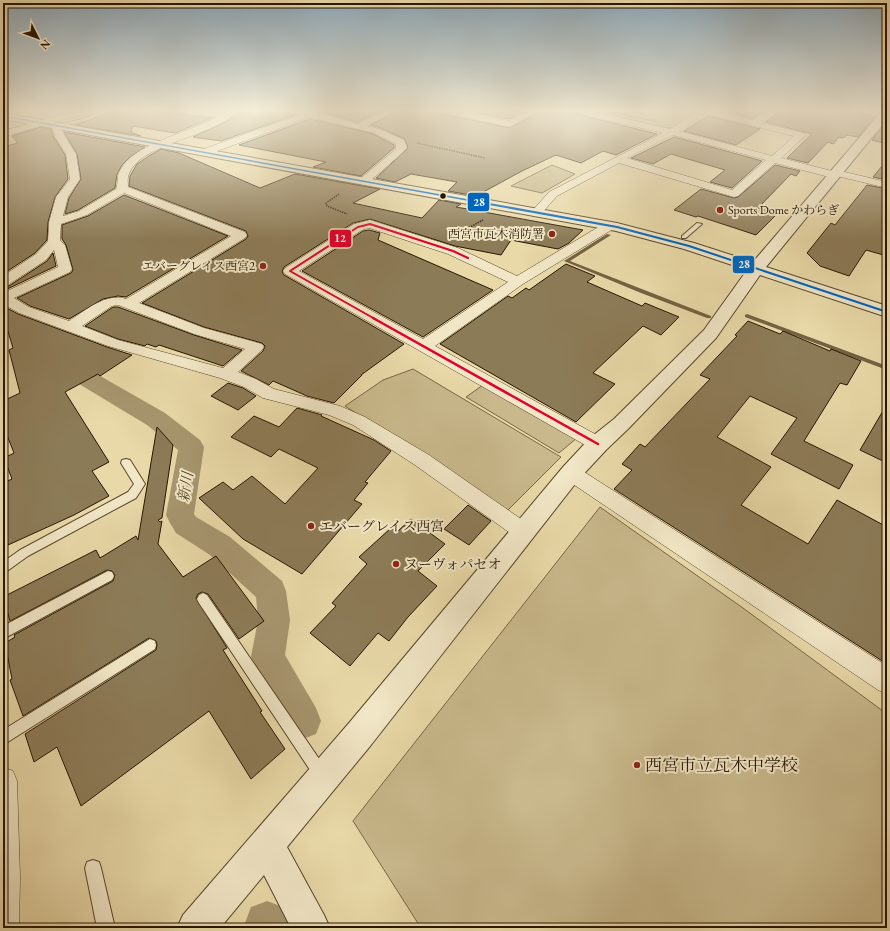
<svg xmlns="http://www.w3.org/2000/svg" width="890" height="931" font-family="'EB Garamond','Noto Serif JP',serif">
	<rect width="100%" height="100%" fill="#e9d9a8"/>
	<filter id="stains"><feTurbulence type="fractalNoise" baseFrequency=".005" numOctaves="4"/><feColorMatrix values="0 0 0 0 .2 0 0 0 0 .09 0 0 0 0 .02 0 0 0 .5 -.17"/></filter>
	<radialGradient id="worn" r=".72"><stop offset=".6" stop-color="#630" stop-opacity="0"/><stop offset="1" stop-color="#630" stop-opacity=".3"/></radialGradient>
	<path fill="#c8b88b" stroke="#786646" d="M589,110h111l-29,18h-5z
		M552,165l23,9 -33,19 -31,-7z
		M413,369l148,88 -54,54 -162,-105 38,-26z
		M483,385l94,53 -18,15 -93,-56z
		M600,507l143,101 144,106v214h-466l-68,-107z"/>
	<g fill="none" stroke-linecap="round" stroke-linejoin="round">
		<path fill="#746243" fill-rule="evenodd" d="M276,110h5l11,3 -2,1z
			M596,110h6l56,11 -2,1z
			M607,234l4,1 -41,26 141,55v2h-4l-66,-25 -77,-32z
			M747,314l140,52v4l-142,-53v-2z"/>
		<path fill="#a7966f" fill-rule="evenodd" d="M59,355l8,2 98,56 35,27 4,7 -10,67 2,3 34,20 52,44 4,10 4,29 -5,35 31,53 5,13 -5,13 -13,5 -13,-5 -39,-77 7,-37 -2,-23 -46,-42 -34,-22 -6,-10 -4,-8 12,-65 -31,-25 -96,-58 -3,-5 3,-5z
			M267,901l16,6 8,21h-44l-2,-5 6,-16z"/>
	</g>
	<path fill="#8c7b57" stroke="#271500" d="M113,110h61l5,4 33,4 -37,15 -42,-7 -2,6 10,4 -65,-11 10,-3z
		M240,110h46l2,3 7,2 -74,26 -28,-4 36,-17z
		M312,110h71l-25,12z
		M398,110h24l88,18 31,-18h19l97,24 -41,21 -13,-4 -22,12 -25,-8 -34,16 -46,25 -28,-5 9,-9 -46,-8 -16,8 -19,-4 32,-30 -3,-9 -24,-11 -10,-3z
		M466,110h61l-18,9z
		M718,110h50l-15,8z
		M782,110h82l-3,3 14,4 -17,20 -11,-2 -4,3 -4,-1 -6,7 -5,-2 -20,21 -21,-5 25,-24 -46,-12z
		M708,116l52,13 -24,16 -52,-14z
		M310,119l63,15 21,11v3l-33,28 -48,-9 13,-5 -87,-17z
		M887,121v23l-15,-4z
		M41,127l10,2 2,7 12,19 3,24 -13,18 -7,25 -1,18 -12,13 -32,21v-127l15,-4 -6,-7z
		M64,132l81,15 -15,10 -8,8 -5,9 -2,14 -37,22 -13,4 4,-16 12,-19 -4,-25z
		M674,137l52,14 36,10 -30,27 -22,-6 15,-12 -54,-16 -18,10 -22,-6z
		M161,149l18,4 81,35 35,-14 85,15 -27,14 69,15 17,-18 22,4 -5,3 127,23 -14,13 -11,6 -47,-9 -10,15 -46,-9 -85,-27 -17,4 -69,44 -2,5 2,3 120,69 -43,31h1l-28,28 -27,-7 -34,-15 -4,4 -28,-14 22,-20 2,-5 -3,-3 -58,-16 -62,-24 104,-64 2,-3 -2,-5 -117,-45 1,-10 7,-12 12,-8z
		M887,160v20l-14,-3z
		M775,165l25,6 -4,5 -5,-2 -33,34 19,6 -21,21 -58,-19 -2,1 -22,-7 27,-21 33,9 4,-1z
		M867,185l20,4v67l-21,-6 -17,26 -29,-10 -13,-13 24,-30 4,2z
		M124,195l104,41 -102,61 -8,-1 -15,3 -34,20 -39,-13 -13,-8 54,-25 2,-3 -7,-25 -4,-6v-14l26,-9z
		M369,230l11,3 -2,7 115,50 -70,47 -121,-66 61,-40z
		M53,253l3,13 -53,25v-4l6,-1 38,-25z
		M566,264l29,12 -8,6 55,24 3,-3 34,14 -18,18 -18,-9 -50,47 22,11 -39,38 -136,-78 68,-48 4,2 14,-10 3,2z
		M3,306l15,8 89,33 25,8 -32,21 -2,-2 -33,18 44,70 -17,9 17,25 -35,19 -66,30 -5,-28v-34l9,-4 -8,-21 10,-5 -11,-28v-8l5,-2 -5,-14 17,-8 -11,-43 4,-2 -10,-33z
		M113,307h5l76,28 48,15 -19,16 -64,-21 -3,2 -9,-3 -2,2 -27,-7 -33,-13z
		M748,321l32,13 3,-3 47,20 1,-2 30,12 -14,24 -7,-2 -36,58 49,24 -14,24 -68,-35 26,-36 -47,-22 -33,41 54,30 -30,38 67,39 29,-44 50,27v137l-273,-175 18,-19 -10,-6 18,-20 5,3 65,-68 -10,-4 37,-39 -2,-1z
		M228,383l15,5 13,8 -18,14 -27,-14z
		M887,404v59l-27,-13z
		M297,408l25,7 -1,1 53,24 17,11 -26,31 3,1 -14,17 8,4 -60,70 -59,-35 -44,-41 24,-16 10,8 19,-14 33,28 33,-36 -39,-19 -8,8 -40,-20 23,-21 25,11z
		M157,427l16,18 -11,73 -4,2 2,2 2,-1 -4,23 25,33 33,-21 48,65 -25,18 -31,-45 -6,-2 -4,2 -2,4 31,50 -4,2 39,61 -2,1 25,37 -34,30 -42,-68 -128,95 -24,-59 -23,15 -9,-28 131,-84 1,-5 -1,-4 -7,-3 -126,78 -13,-36 2,-1 -7,-36 10,-6 -1,-2 99,-54 2,-6 -3,-4 -5,-1 -97,51 -7,-24 93,-47 4,8 36,-22 2,4z
		M468,505l23,16 -22,24 -25,-16z
		M411,519l34,25 -27,27 19,15 -29,31 -19,24 -11,-8 -28,33 -40,-33 26,-27 -4,-3 35,-39 -8,-7 32,-29 6,4z"/>
	<g fill="none" stroke-linecap="round" stroke-linejoin="round">
		<g stroke="#58462a" stroke-width="2">
			<path id="service" d="M106,110h6l-27,11 -28,6 -2,-1 27,-7z
				M697,223l5,1 -16,14h-4v-2z
				M126,459l4,1 15,24 -9,14 -108,58 -25,18v-12l17,-12 108,-58 6,-8 -13,-21 1,-3z
				M108,571l4,1 2,4 -2,4 -109,59v-13z
				M203,593l4,2 119,174 2,5 -2,5 -5,2 -5,-2 -117,-176 -2,-4 2,-4z
				M150,639l5,2 1,4 -1,4 -152,96v-15z
				M93,860l6,2 2,6 14,60h-18l-12,-60 2,-6z"/>
		</g>
		<g stroke="#58462a" stroke-width="1">
			<path id="minor" d="M79,110h17l-1,2 -34,8 -58,17v-6z
				M175,110h24l26,3 4,-3h10c-22,26 -99,33 -110,64 -2,4 -1,9 -1,13l117,45 2,3 -2,3 -106,65 65,25 58,16 2,3 -2,3 -24,22 18,7 18,10 66,17 25,11 64,38 102,71 3,6 -3,6 -7,3 -7,-3 -102,-73 -62,-40 -24,-10 -66,-17 -19,-11 -24,-9 -112,-32 -89,-33 -16,-9v-11l55,-26 -4,-17 -8,10 -38,25 -5,1v-10l33,-22 12,-13 1,-19 7,-25 14,-18 -4,-25 -12,-19 -2,-9 2,-2h6l4,11 12,19 4,25 -12,18 -5,19 16,-5 37,-22c2,-4 1,-8 2,-12 0,-4 3,-8 5,-11 15,-23 70,-35 94,-49l-38,-4zM124,193l107,43 -105,63c-20,-7 -41,12 -57,22l-40,-14 -15,-9 56,-26 2,-3 -7,-24 -5,-5 1,-16 26,-9zM118,305l76,29 51,15 -22,19 -105,-28 -36,-14 30,-20z
				M287,110l24,1 47,13 28,-14h11l-30,16 13,3 24,11 3,7 -5,6 -33,29h-8l-1,-2 1,-2 35,-29v-5l-22,-11 -64,-16 -101,37h-8l-1,-2 1,-2 99,-35 -12,-3z
				M442,110h15l52,11 21,-11h10l-30,17 -64,-14z
				M572,110h15l83,19 30,-19h10l43,10 18,-10h10l-19,13 42,10 2,2 -25,23 51,13 4,-1 51,12v6l-50,-12 -4,2 -58,-15 -37,33 -4,1 -115,-34 -62,33 -16,18h-8l-2,-2 2,-2 16,-18 114,-59 -90,-21zM706,114l88,22 -22,20 -93,-25zM673,135l93,25 -34,30 -105,-32z
				M370,220l88,28 59,28 88,-53h8l2,3 -2,3 -90,55 -88,62 169,93 3,5 -3,5 -6,2 -6,-2 -307,-175 -2,-3 2,-3 69,-44zM369,228l79,26 60,28 -85,57 -124,-68 63,-41z
				M571,466l7,2 309,198v28l-9,-4 -314,-212 -3,-5 3,-5z
				M3,767l10,4 4,10 3,96 -1,51h-16z"/>
		</g>
		<g stroke="#58462a" stroke-width="2">
			<path id="tertiary" d="M883,110h4v9l-121,148 121,39v11l-127,-42 -44,63 -88,91 -22,21 -27,29 -208,266 -84,102 37,68 6,13h-39l-27,-53 -44,53h-43l6,-13 166,-192 214,-256 27,-29 24,-19 90,-89 43,-60 -63,-21 -68,-18 -613,-112v-6l614,110 77,20 59,19z"/>
		</g>
		<path stroke="#271500" stroke-width="1.5" stroke-dasharray="1.5 1" stroke-linecap="butt" d="M417,143l68,15
			M339,194l-13,9 1,3 20,8
			M455,233l6,-1 22,-12"/>
		<use href="#service" fill="#f1e6c6" fill-rule="evenodd"/>
		<use href="#minor" fill="#f1e6c6" fill-rule="evenodd"/>
		<use href="#tertiary" fill="#f1e6c6" fill-rule="evenodd"/>
		<g stroke="#f1e6c6" stroke-width="3">
			<path id="bus-1-far1" d="M3,116l470,85"/>
		</g>
		<g stroke="#f1e6c6" stroke-width="4">
			<path id="bus-1" d="M467,200l150,27 72,19 198,66"/>
		</g>
		<g stroke="#f1e6c6" stroke-width="4">
			<path id="bus-2-far1" d="M375,319l-85,-48 68,-44 12,-3 83,27 15,7"/>
		</g>
		<g stroke="#f1e6c6" stroke-width="5">
			<path id="bus-2" d="M373,318l225,126"/>
		</g>
		<use href="#bus-1-far1" stroke="#0065bd" stroke-width="1.5"/>
		<use href="#bus-1" stroke="#0065bd" stroke-width="2"/>
		<use href="#bus-2-far1" stroke="#e4002b" stroke-width="2"/>
		<use href="#bus-2" stroke="#e4002b" stroke-width="2.5"/>
	</g>
	<linearGradient id="sky" x2="0" y2="1"><stop stop-color="#8ea8b8"/><stop offset="0.46" stop-color="#f5eed8"/><stop offset="1" stop-color="#f5eed8" stop-opacity="0"/></linearGradient>
	<rect width="890" height="240" fill="url(#sky)"/>
	<circle fill="#271500" stroke="#f1e6c6" stroke-width="1.5" cx="443" cy="196" r="3.5"/>
	<g fill="#8f2418" stroke="#f1e6c6" stroke-width="1.5">
		<circle cx="720" cy="210" r="4"/>
		<circle cx="552" cy="234" r="4"/>
		<circle cx="263" cy="266" r="4"/>
		<circle cx="311" cy="526" r="4"/>
		<circle cx="396" cy="564" r="4"/>
		<circle cx="637" cy="765" r="4"/>
	</g>
	<g text-anchor="middle" dominant-baseline="central" stroke-width="4" stroke-linejoin="round" paint-order="stroke">
		<g font-size="12" fill="#271500" stroke="#f1e6c6" text-anchor="end">
			<text x="728" y="210" text-anchor="start">Sports Dome かわらぎ</text>
			<text x="544" y="234">西宮市瓦木消防署</text>
			<text x="255" y="266">エバーグレイス西宮2</text>
		</g>
		<g font-size="14" fill="#271500" stroke="#f1e6c6" text-anchor="start">
			<text x="319" y="526">エバーグレイス西宮</text>
			<text x="404" y="564">ヌーヴォパセオ</text>
		</g>
		<g font-size="15" font-style="italic" fill="#5a492c" stroke="#f1e6c6">
			<text transform="translate(185 487) rotate(-81)">新川</text>
		</g>
		<g font-size="17" fill="#271500" stroke="#f1e6c6" text-anchor="start">
			<text x="645" y="765">西宮市立瓦木中学校</text>
		</g>
	</g>
	<g stroke="#f1e6c6" stroke-width="1.5">
		<rect x="467" y="192" width="23" height="20" rx="4" fill="#0065bd"/>
		<rect x="329" y="229" width="23" height="19" rx="4" fill="#e4002b"/>
		<rect x="732" y="255" width="23" height="19" rx="4" fill="#0065bd"/>
	</g>
	<g font-size="11" text-anchor="middle" font-weight="bold" fill="#fff">
		<text x="479" y="206">28</text>
		<text x="340" y="242">12</text>
		<text x="744" y="268">28</text>
	</g>
	<rect width="890" height="931" fill="none" stroke="#e9d9a8" stroke-width="16"/>
	<rect x="4" y="4" width="882" height="923" fill="none" stroke="#271500" stroke-width="2"/>
	<rect x="8" y="8" width="874" height="915" fill="none" stroke="#271500"/>
	<g transform="translate(38 38) rotate(132)" stroke="#f1e6c6" stroke-width="3" paint-order="stroke">
	<path d="M0-3L7 15L0 10L-7 15Z" fill="#271500"/>
	<text y="-6" font-size="11" font-weight="bold" text-anchor="middle" fill="#271500">N</text>
	</g>
	<rect width="100%" height="100%" filter="url(#stains)"/>
	<rect width="100%" height="100%" fill="url(#worn)"/>
</svg>
